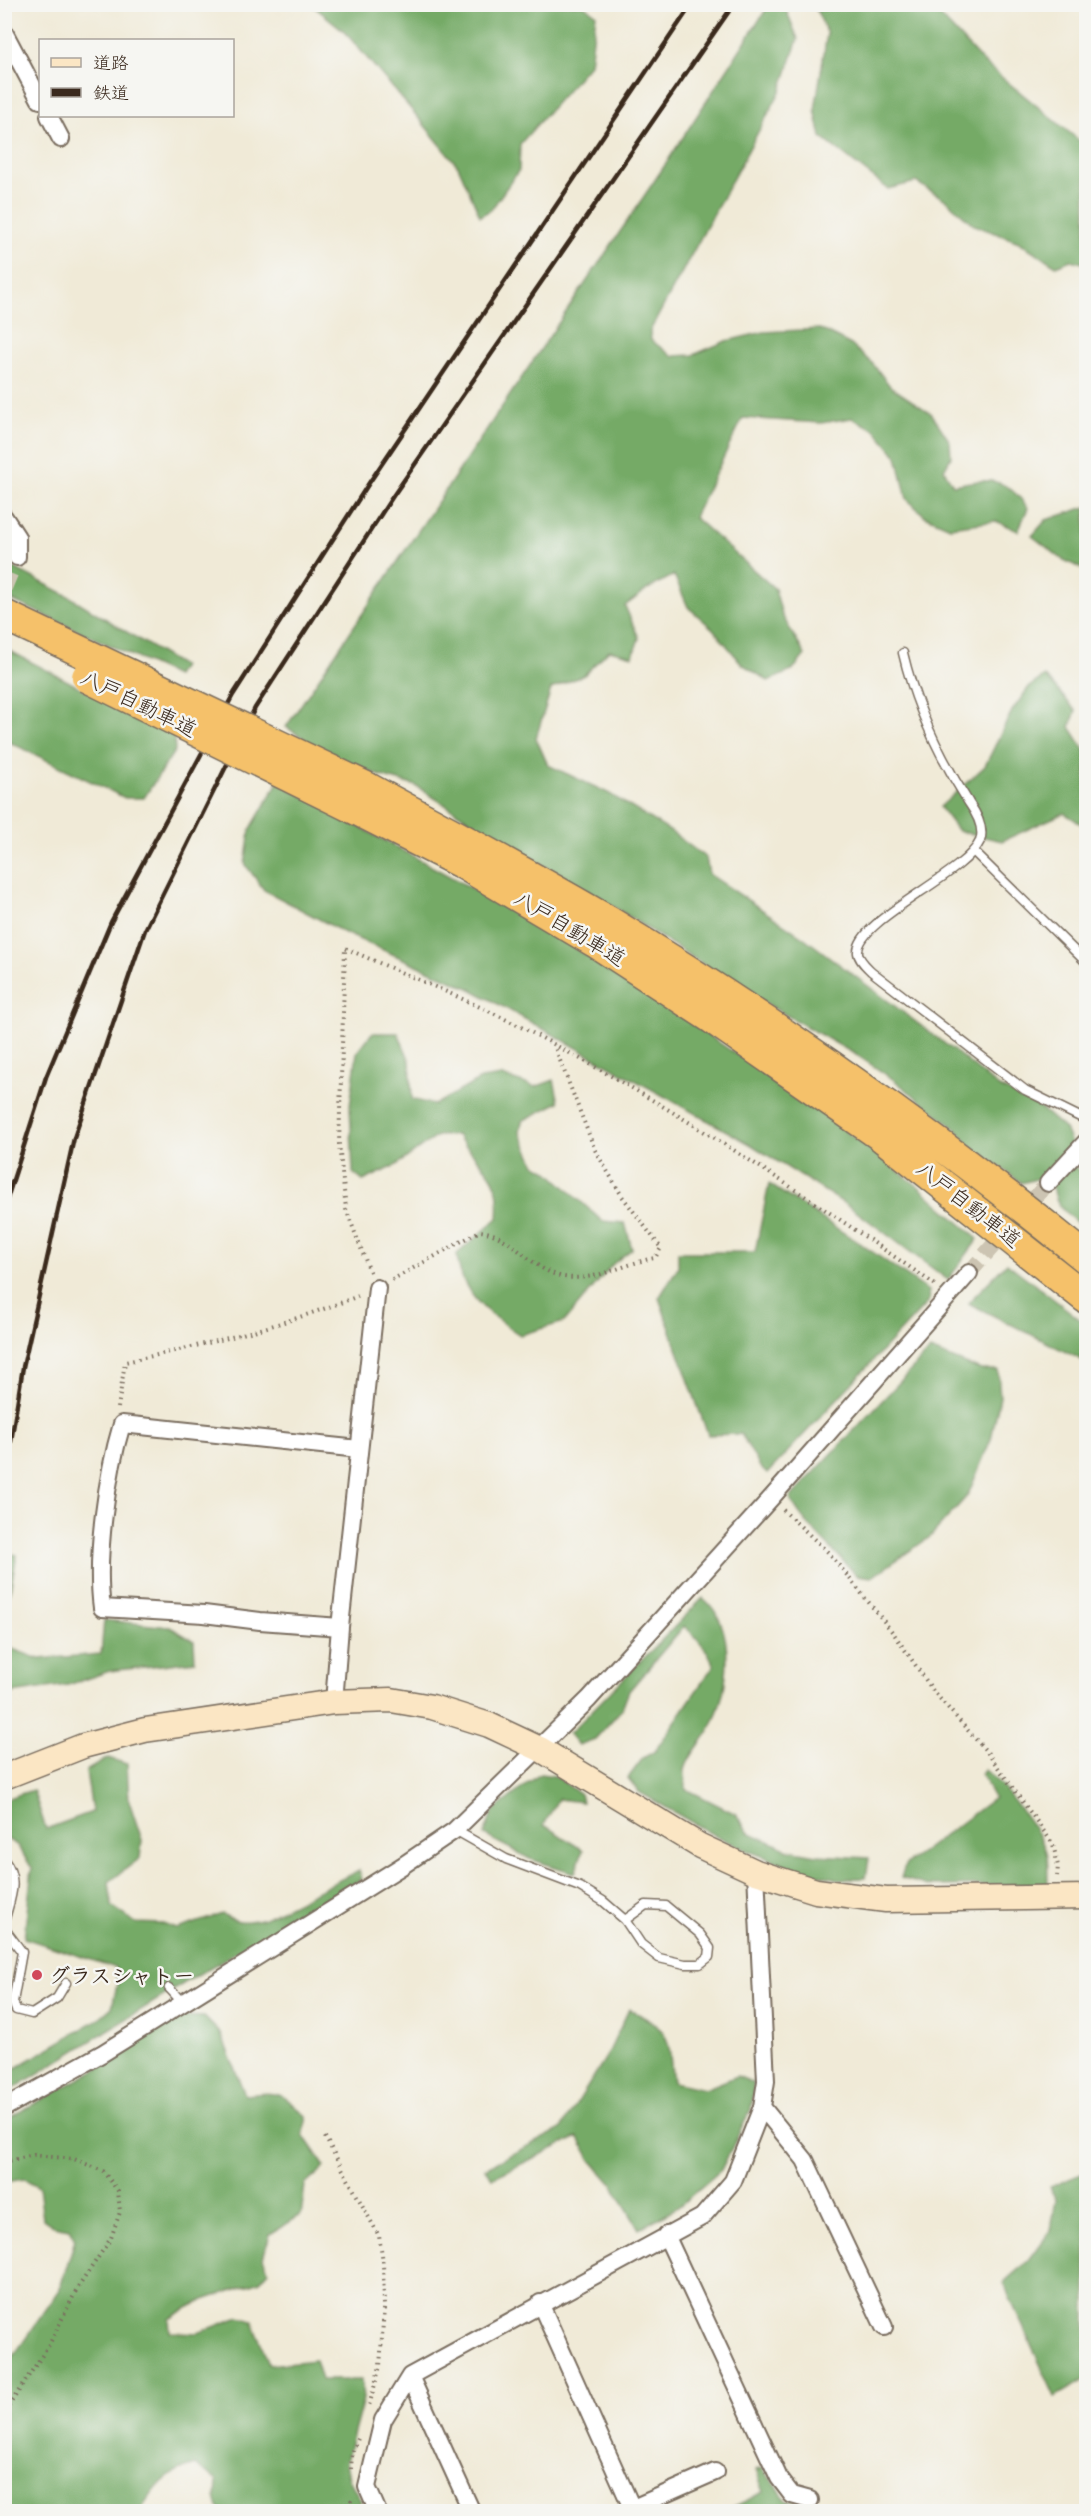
<svg xmlns="http://www.w3.org/2000/svg" width="1091" height="2516" font-family="Delius,'Klee One',sans-serif">
	<rect width="100%" height="100%" fill="#f6f6f2"/>
	<filter id="ink" filterUnits="userSpaceOnUse"><feTurbulence type="fractalNoise" baseFrequency=".0167" numOctaves="2"/><feDisplacementMap in="SourceGraphic" scale="12" xChannelSelector="R" yChannelSelector="G"/><feConvolveMatrix kernelMatrix="1 2 1 2 8 2 1 2 1" color-interpolation-filters="sRGB"/></filter>
	<filter id="wash" filterUnits="userSpaceOnUse"><feTurbulence type="fractalNoise" baseFrequency=".008" numOctaves="4" result="noise"/><feDisplacementMap in="SourceGraphic" scale="24" xChannelSelector="R" yChannelSelector="G"/><feGaussianBlur stdDeviation="1.35" result="paint"/><feColorMatrix in="noise" values="0 0 0 0 0 0 0 0 0 0 0 0 0 0 0 0 0 1.4 0 .05"/><feComposite in="paint" operator="in"/></filter>
	<g filter="url(#wash)">
		<rect width="100%" height="100%" fill="#f0ead7"/>
		<path fill="#75aa66" stroke="#586a42" stroke-width="1.5" d="M312,5h271l13,9 -6,50 -70,80 -1,26 -28,40 -11,6 -22,-50 -42,-51 -73,-85z
			M769,5h11l7,7 11,27 -17,51 -131,241 1,9 21,16 21,-1 33,-14 38,-9 56,-3 31,16 22,19 17,22 42,28 18,28 1,15 -7,13 9,15c37,-7 52,-9 75,23l-10,23 -22,-10 -46,6 -25,-11 -18,-17 -10,-43 -23,-27 -22,-11 -31,5 -78,-5 -49,99 81,72 7,26 23,40 -13,16 -24,10 -26,-17 -29,-35 -25,-22 -14,-32 -26,14 -23,17 14,32 -6,18 -24,-6 -25,25 -33,14 -15,49 12,27 60,28 62,38 36,27 3,16 94,63 149,112 47,38 39,19 27,23 6,14 -7,14 22,20v53c-13,-11 -31,-22 -32,-41l-14,-11 -18,5 -53,-38 -13,-16 -62,-49 -36,-24 -107,-61 -137,-88 -114,-67 -84,-54 -35,-10 -46,-18 -49,-31 377,-559z
			M807,5h123l53,57 103,84v118l-15,-4 -15,6 -37,-24 -45,-17 -28,-25 -30,-18 -28,7 -67,-52 -6,-27 12,-77 -11,-24z
			M1086,507v64l-24,-12 -30,-23 14,-16z
			M5,563l67,35 110,68 -6,10 -171,-79z
			M4,648l170,88 1,14 -31,48h-19l-120,-58z
			M1045,676l31,35 -6,16 16,25v75l-22,-14 -62,28 -44,-10 -18,-24 45,-41 27,-55 17,-24z
			M278,782l193,106 147,85 202,139 98,74 60,53 -30,41 -98,-73 -100,-63 -279,-155 -124,-55 -83,-44 -19,-26 5,-34z
			M372,1033h26l12,28 2,38 22,6 47,-26 21,-3 33,11 19,-7 5,22 -37,19 -2,11 15,32 14,8 53,49 23,2 7,26 -19,15 -49,58 -44,13c-31,-21 -60,-40 -63,-81l41,-36c4,-49 -17,-49 -41,-83l-20,1 -42,30 -32,15 -10,-8 -3,-67 7,-54z
			M769,1184l104,68 55,39 1,10 -162,173 -7,-7 -19,-33 -33,1 -49,-137 19,-31v-15h77z
			M1007,1263l79,61v38l-118,-59z
			M930,1350l51,20h17l2,27 -9,42 -23,56 -38,42 -58,40 -16,-2c-22,-26 -50,-47 -66,-77z
			M5,1552l12,3 -12,61 -1,-64z
			M703,1598c35,29 26,92 8,129 -7,14 -23,28 -26,43 -1,5 1,13 1,19l50,25 12,18 41,18 28,5 52,3 -3,20 -28,1 -36,-8 -56,-21 -34,-16 -73,-42 -11,-14 15,-20 12,-7 59,-86c-6,-15 -18,-29 -30,-39l-55,65 -7,18 -27,30 -17,6 -9,-11z
			M104,1620l66,7 24,14 1,20 -85,10 -42,14 -63,9v-59l2,12 32,12 62,-5z
			M108,1758l19,6 2,37 13,39 -2,18 -31,24 3,24 24,17 28,1 13,5 45,-15c17,10 24,8 43,4l94,-48 3,9 -163,95 -194,120v-30l4,8 88,-52 15,-13 5,-22 -1,-17 -92,-30 8,-70 -15,-23 -12,-7v-39l28,-9 13,39 46,-17 -6,-41z
			M985,1770c16,13 56,62 61,82 3,9 1,23 2,33l-120,1 -27,-8 4,-13 89,-67 -13,-24z
			M540,1774l15,2 25,18 2,8 -24,-3 -14,26 39,25 -8,23 -45,-14 -46,-24 9,-24z
			M629,2009c45,23 38,27 44,73l32,7 32,-13 17,7 -3,26 -30,61 -43,37 -39,22 -27,-45 -21,-24 -13,-23 -86,41 -7,-10 76,-39 47,-75z
			M178,2016l26,1 17,17 24,61c36,-4 36,-3 62,22l-4,18 22,32 -20,18 -4,30 -31,19 -7,24 6,13 -9,10 -62,21 -29,17 1,13 28,1 41,-16 14,4 16,44 46,-5 6,20h40l2,19 -17,63 3,17 12,22 -6,10h-135l-4,-13 1,-18 -21,-15c-31,8 -39,21 -56,46h-135v-143l54,-77 16,-51 -6,-11 -16,-3 -10,-7 -4,-32 -14,-8 -20,3v-62l90,-50z
			M1086,2172v207l-31,18 -52,-114 26,-23 22,-30 5,-31 -7,-12z
			M762,2468l26,33 15,3 3,7 -83,1 41,-20 -8,-22z"/>
	</g>
	<g filter="url(#ink)">
		<g fill="none" stroke-linecap="round" stroke-linejoin="round">
			<path stroke="#ccc4b2" stroke-width="16" stroke-dasharray="16 8" stroke-linecap="butt" d="M4,588l13,-31
				M969,1273l79,-90"/>
			<g stroke="#7a6d5f" stroke-width="11">
				<path id="lane" d="M903,653c13,55 36,103 66,150 7,10 16,25 11,38 -15,34 -125,79 -122,112 1,7 8,13 13,18l154,119 61,30
					M973,851l113,111
					M455,1830l51,29 74,28 23,14 22,19 16,24 18,14 26,6h15l9,-7 1,-9 -10,-14 -34,-28 -20,-1 -21,15
					M4,1860c16,20 6,39 0,62
					M4,1928l18,24 -9,50 3,8 16,4 25,-16 9,-15
					M169,1988l14,15"/>
			</g>
			<g stroke="#7a6d5f" stroke-width="20">
				<path id="street" d="M4,32l36,68
					M49,116l12,23
					M4,517l13,20v20
					M1048,1183l38,-41
					M340,1627l-80,-6 -56,-7 -102,-6c-7,-51 5,-134 20,-184l237,25
					M334,1702l6,-75 37,-339
					M762,2107l43,53 79,167
					M4,2108l99,-55 299,-187 53,-36 134,-131 183,-202 197,-224
					M666,2235l113,243 13,17 18,5
					M540,2303l92,205
					M410,2376l62,136
					M378,2512l-11,-25 16,-67 27,-44 292,-159 31,-36 29,-74 4,-26 -10,-209
					M624,2512l91,-40"/>
			</g>
			<g stroke="#7a6d5f" stroke-width="27">
				<path id="secondary" d="M4,1777l79,-31 62,-16 189,-28 57,-2 41,7 57,18 51,24 160,97 56,26 60,19 70,9 200,-3"/>
			</g>
			<g stroke="#7a6d5f" stroke-width="33">
				<path id="highway" d="M366,787c81,44 163,87 242,134 167,101 327,214 478,337
					M351,807l114,58 130,77 115,75 171,119 205,162"/>
			</g>
			<path stroke="#7a6d5f" stroke-width="4" stroke-dasharray="1.5 4.5" stroke-linecap="butt" d="M370,1272l-24,-63 -7,-65 6,-196c56,25 115,48 170,76 147,75 286,168 422,262
				M392,1280l88,-49c32,3 51,40 84,46 33,5 60,-14 91,-19l6,-10 -39,-52 -27,-46 -41,-105
				M118,1408l7,-46c79,-17 158,-36 233,-66
				M783,1510l47,44 64,80 40,58 53,60 66,92 5,22 -1,10
				M325,2137l54,99 4,25 1,47 -4,58 -11,40
				M4,2162l30,-7 40,4 29,12 15,20 2,21 -9,26 -34,51 -28,56 -45,68
				M351,2469l1,-16 7,-17
				M345,2512l7,-13"/>
			<use href="#lane" stroke="#fff" stroke-width="8"/>
			<use href="#street" stroke="#fff" stroke-width="16"/>
			<use href="#secondary" stroke="#fbe6c4" stroke-width="24"/>
			<use href="#highway" stroke="#f5c16b" stroke-width="30"/>
			<path stroke="#3b2a1e" stroke-width="4.5" d="M4,1208l42,-131 65,-155 122,-227 136,-212 323,-479
				M4,1485l19,-118 51,-229 71,-208 110,-222 138,-212 341,-492"/>
			<g stroke="#7a6d5f" stroke-width="33" stroke-linecap="butt">
				<path id="highway-bridge" d="M4,615l362,172
					M87,677l264,130"/>
			</g>
			<use href="#highway-bridge" stroke="#f5c16b" stroke-width="30"/>
		</g>
	</g>
	<circle fill="#d1495b" stroke="#f6f6f2" stroke-width="2" cx="37" cy="1975" r="6"/>
	<g text-anchor="middle" dominant-baseline="central" stroke-width="5" stroke-linejoin="round" paint-order="stroke">
		<g font-size="21" fill="#3b2a1e" stroke="#f6f6f2">
			<text transform="translate(139 703) rotate(26)">八戸自動車道</text>
			<text transform="translate(570 928) rotate(31)">八戸自動車道</text>
			<text transform="translate(969 1204) rotate(38)">八戸自動車道</text>
		</g>
		<g font-size="21" font-weight="bold" fill="#3b2a1e" stroke="#f6f6f2" text-anchor="start">
			<text x="49" y="1975">グラスシャトー</text>
		</g>
	</g>
	<rect width="1091" height="2516" fill="none" stroke="#f6f6f2" stroke-width="24"/>
	<rect x="39" y="39" width="195" height="78" fill="#f6f6f2" stroke="#aba49d" stroke-width="1.5"/>
	<rect x="51" y="58" width="30" height="9" fill="#fbe6c4" stroke="#aba49d" stroke-width="1.5"/>
	<text x="93" y="69" font-size="18" fill="#3b2a1e">道路</text>
	<rect x="51" y="88" width="30" height="9" fill="#3b2a1e" stroke="#aba49d" stroke-width="1.5"/>
	<text x="93" y="99" font-size="18" fill="#3b2a1e">鉄道</text>
</svg>
